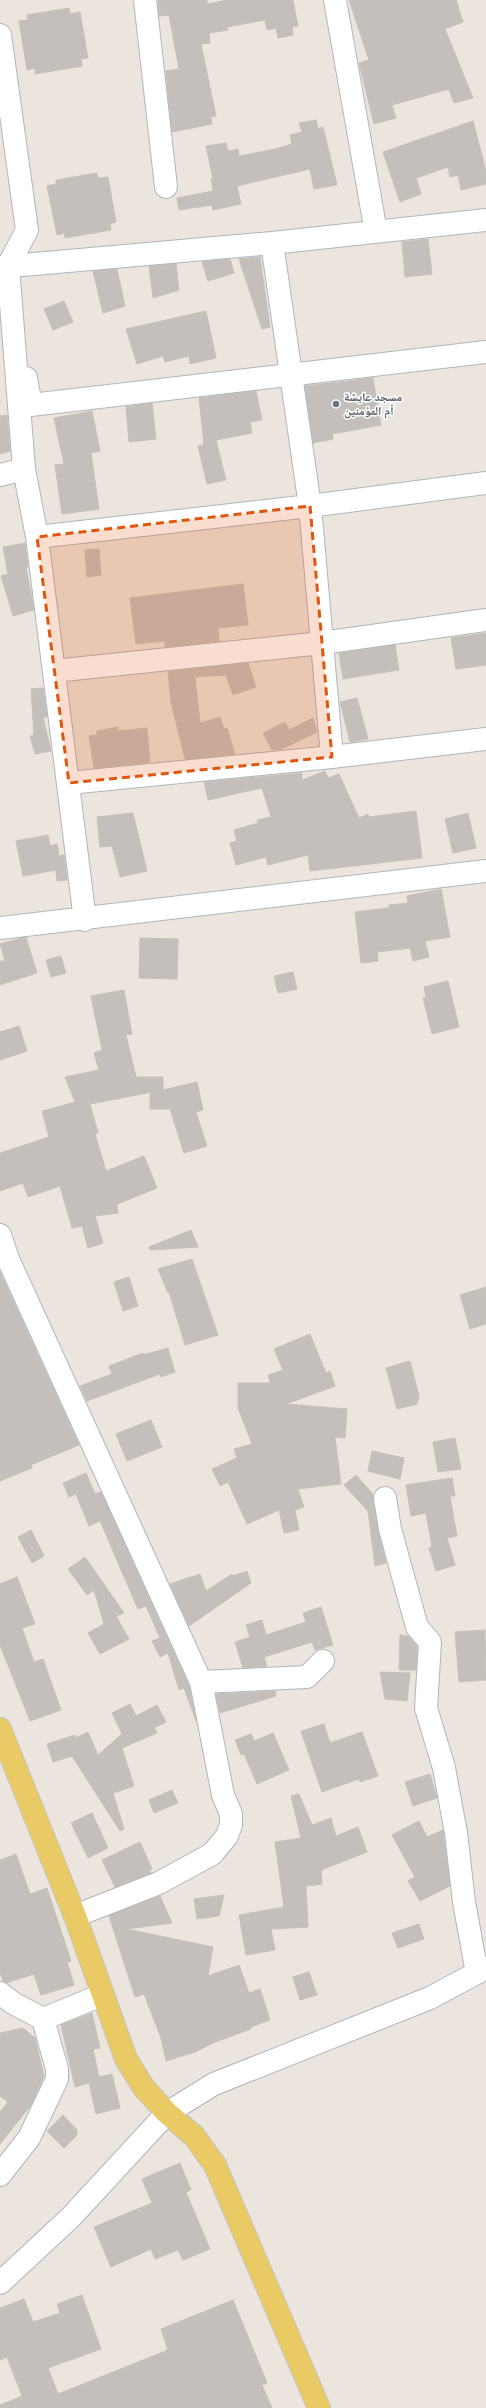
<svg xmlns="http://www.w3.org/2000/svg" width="486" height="2408" font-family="'DM Sans','Noto Naskh Arabic',sans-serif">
	<rect width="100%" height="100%" fill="#ece5dd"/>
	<path fill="#c4bfba" stroke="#c7c1b7" d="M158,0h49v4l20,-4h66l5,26 -6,1 1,8 -15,3 -2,-10 -9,2 -2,-10 -38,7 1,3 -19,3 1,10 -9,1 15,72 -5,1 1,7 -40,8 -6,-61 13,-2 -10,-54 -10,1z
		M349,0h107l7,22 -18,7 28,69 -19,5 -5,-14 -57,16 4,13 -22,6 -15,-61 10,-3z
		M69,8l1,6 10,-2 8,46 -7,1 1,7 -47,8v-6l-8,2 -8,-49 9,-1 -1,-5z
		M316,120l2,9 5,-2 14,58 -23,4 -4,-20 -73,17 4,18 -28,6 -1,-5 -33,5 -2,-12 36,-7 -2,-12h2l-7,-33 20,-3 2,8 10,-2 1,7 36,-7 17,-5 -2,-9 12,-3 -3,-9z
		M473,121l13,50v13l-25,6 -3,-15 -8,2 -2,-10 -32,11 5,16 -21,8 -17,-50z
		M97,173l1,5 10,-1 8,45 -6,2 1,6 -46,8 -1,-5 -7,2 -10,-49 9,-2v-4z
		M428,239l4,35 -27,3 -3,-35z
		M260,257l10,70 -8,2 -23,-70z
		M230,259l4,14 -26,8 -6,-19z
		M176,264l3,26 -26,8 -4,-32z
		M117,269l8,37 -22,7 -10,-42z
		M64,301l9,21 -20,8 -9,-21z
		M206,311l10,47 -26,6 -1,-8 -24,6 -2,-6 -26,8 -11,-35z
		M373,378l8,47 -49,9 1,5 -20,4 -8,-57z
		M256,391l6,29 -12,2 2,11 -36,7 10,40 -19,4 -9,-38 6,-1 -5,-47z
		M152,403l4,36 -27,3 -3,-35z
		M92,411l8,40 -9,2 8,56 -37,5 -7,-49 9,-1 -10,-46z
		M7,415l3,36 -10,3v-38z
		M25,543l3,24h-2l8,43 -21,6 -12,-40 7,-2 -5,-27z
		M99,549l2,26 -14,2 -2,-27z
		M243,584l5,41 -30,3 1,13 -54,6v-6l-29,3 -6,-46z
		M486,633v32l-30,4 -5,-31z
		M395,645l4,25 -56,9 -4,-26z
		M248,663l8,24 -23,8 -7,-20 -31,2 5,46 20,-6 4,12 3,-1 8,26 -50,5 -14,-57 -3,-30z
		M43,688l4,29h-4l8,34 -16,3 -5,-18 4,-1 -3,-46z
		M357,698l11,41 -18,3 -10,-40z
		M313,718l4,14 -35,17 -10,1 -9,-17 22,-11 4,8z
		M118,727v4l29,-3 3,34 -56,6 -5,-32 8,-1v-4z
		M325,771l3,7 11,-4 20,44 9,-4 1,3 47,-6 6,47 -112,13 -2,-16 -40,10 -2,-8 -30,8 -6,-22 7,-2 -3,-11 24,-7 -1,-3 14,-3 -9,-29 -54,12 -4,-18 98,-9v7z
		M133,813l14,58 -27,6 -8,-31 -12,1 -3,-30z
		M468,813l8,35 -23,5 -8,-34z
		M48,835l2,11 7,-2 2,12 5,-1 3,25 -10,1 -1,-11 -33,6 -7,-35z
		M441,889l9,48 -25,4 4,16 -16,4 -3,-13 -33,4 1,9 -17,2 -6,-51 34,-4v-3l19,-2 -1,-7z
		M26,937l11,36 -37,12v-24h5l-5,-17z
		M140,938l38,1 -1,40 -38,-1z
		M61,956l5,17 -15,4 -5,-17z
		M293,972l4,17 -19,4 -4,-17z
		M448,981l11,46 -27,7 -9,-36 3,-1 -2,-10z
		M124,990l8,44 -6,1 10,42h27v13l-73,14 8,29 -3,1 11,37 38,-15 13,32 -40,16 1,9 -23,3 8,27 -15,5 -6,-22 -10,2 -12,-42 -32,11 -5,-14 -23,8v-38l49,-16 -7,-26 33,-9 -10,-25 34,-7 -5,-17 8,-3 -11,-54z
		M19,1026l8,25 -27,9v-28z
		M197,1082l6,28 -7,2 11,34 -23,7 -14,-44h-20v-16z
		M191,1230l7,17 -48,3 -1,-3z
		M192,1259l26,76 -33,10 -16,-53 -1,1 -10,-24z
		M0,1272l79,173 -48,20 1,3 -32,13z
		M129,1277l9,29 -15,5 -9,-29z
		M486,1287v37l-16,5 -10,-34z
		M310,1334l16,39 4,-2 5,15 -49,18 61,5 -2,29 -10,-1 6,47 -43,5 6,18 -9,3 4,20 -15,3 -5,-23 -32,14 -19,-42 -8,4 -8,-17 25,-11 -3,-9 18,-5 -14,-36v-25h32l-2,-8 15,-5 -9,-21z
		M168,1348l7,24 -14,5 -1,-3 -73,27 -7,-15 32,-12 -3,-8 34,-13v2z
		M410,1361l9,35 -2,8 -20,5 -11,-41z
		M151,1420l11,27 -35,14 -11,-27z
		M455,1438l6,31 -23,3 -5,-30z
		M372,1451l32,7 -4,21 -32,-8z
		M86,1473l9,21 6,-2 88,194 7,35 -12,-33 -5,2 -11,-37 -8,4 -8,-16 8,-3 -14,-32 -8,3 -38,-88 -11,5 -13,-32 -7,3 -6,-14z
		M356,1475l17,19 5,37 8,32 -11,3 -7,-55 -24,-26z
		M452,1478l3,18h-5l7,40 -10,2 8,27 -19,6 -7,-23 3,-1 -6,-34 -15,3 -5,-31z
		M31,1530l13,26 -12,7 -14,-26z
		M85,1557l39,56 -8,3 13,23 -29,15 -12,-21 16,-9 -10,-34 -7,5 -19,-26z
		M247,1571l4,12 -62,43 -19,-42 30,-10 6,17 26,-17 1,2z
		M17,1577l18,47 -13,4 12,34 9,-3 18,51 -31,11 -30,-76v-61z
		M321,1607l12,38 -18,5 -3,-8 -48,15 3,9 -24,2 -8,-26 15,-5 -4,-12 16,-5 4,15 40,-13 -3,-9z
		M485,1630l1,50 -27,2 -4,-50z
		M400,1635l8,1 9,10 -1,24h-17z
		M380,1672l30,1 -3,28 -22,-2z
		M275,1691l1,5 -56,17 -4,-19z
		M130,1704l6,12 21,-11 9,17 -12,6 3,5 -35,15 12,38 -21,7 11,36 -4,2 -48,-75 -19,6 -6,-18 28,-9 1,3 12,-6 10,23 24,-21 -10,-21z
		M324,1724l6,19 32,-11 16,44 -18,6 -1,-3 -37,13 -21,-61z
		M273,1733l16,37 -32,14 -13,-30 -3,1 -6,-15 16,-6 3,7z
		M430,1774l7,24 -24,8 -8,-24z
		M172,1790l6,13 -24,10 -5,-13z
		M299,1794l13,31 19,-7 5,18 22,-9 9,25 -46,18 1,14 -16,2 2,41 -37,2 4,21 -29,5 -7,-40 45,-8 -9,-65 26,-4 -10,-42z
		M92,1813l16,35 -20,10 -17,-35z
		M419,1821l8,16 16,-7 7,56 -30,15 -12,-20 7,-4 -23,-42z
		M140,1842l12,27 -3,1 2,3 -36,14 -13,-27z
		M16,1854l14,40 17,-6 24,73 -4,1 7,23 -33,10 -7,-21 -28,9 -3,-2 -3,-8v-113z
		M224,1895l-5,21 -22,3 -3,-20z
		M160,1896l12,27 -46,6 87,18 -5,29 31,-11 10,28 11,-4 10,31 -19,7v2l-36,13 -20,10 -29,9 -5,-23 -17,-44 -9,3 -26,-81z
		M419,1924l5,15 -26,9 -6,-15z
		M309,1972l8,23 -17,5 -7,-23z
		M92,2013l8,35 -7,1 6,28 13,-3 8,34 -24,6 -7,-31 -14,4 -14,-62z
		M23,2028l12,10 9,38 -13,29 -31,39v-32l8,-10 -8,-6v-63z
		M63,2115l14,15v5l-13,13 -17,-17z
		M180,2163l11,27 -5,2 24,57 -27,11 -5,-10 -23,9 -4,-10 -40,18 -17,-40 58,-24 -10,-24z
		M82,2295l19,54 -53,19 10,26 110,-44 -7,-21 72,-29 34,83 -5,2 10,23h-272v-3l22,-9 -15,-39 -7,3v-52l24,-9 9,23 27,-9 -3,-9z"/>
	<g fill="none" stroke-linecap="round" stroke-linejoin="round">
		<g stroke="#b1b4bd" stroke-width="24">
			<path id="minor" d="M145,0l21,187
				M335,0l41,232
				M0,35l27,195 -19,36 16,203 13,68 48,383
				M272,243l38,263 22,251
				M0,267l272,-24 214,-23
				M26,378l5,27 455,-53
				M0,475l24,-6
				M37,537l273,-31 176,-23
				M54,671l268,-28 164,-23
				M69,783l263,-26 154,-18
				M0,928l486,-57
				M0,1235l8,24 193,423 22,113 8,19v11l-4,11 -15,18 -53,29 -84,33
				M385,1498l5,31 27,98 13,15 -4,66 18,60 12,65 8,69 13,71
				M201,1682l106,-5 16,-16
				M0,1993l13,10 30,16 59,-24
				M0,2175l29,-37 28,-59v-10l-14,-50
				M0,2283l71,-66 96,-104 47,-29 216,-86 56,-30"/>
		</g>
		<g stroke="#c4c4c4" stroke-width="24">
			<path id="major" d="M0,1729l75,187 51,143 18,29 23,25 27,23 21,29 104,243"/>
		</g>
		<use href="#minor" stroke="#fff" stroke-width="22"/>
		<use href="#major" stroke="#e9ca65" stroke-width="22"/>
	</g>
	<path fill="#df570e" fill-opacity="0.2" stroke="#df570e" stroke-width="3" stroke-dasharray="8 5" stroke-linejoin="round" d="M310,506l22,251 -263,26 -32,-246z"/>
	<circle fill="#6b7280" stroke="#fff" stroke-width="1.5" cx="336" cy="404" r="4"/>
	<g text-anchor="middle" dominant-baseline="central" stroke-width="3" stroke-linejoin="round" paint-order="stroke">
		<g font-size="12" font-weight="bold" fill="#5b616d" stroke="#fff" text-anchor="start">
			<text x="344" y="397">مسجد عايشة<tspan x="344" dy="14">أم المؤمنين</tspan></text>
		</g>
	</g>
</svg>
